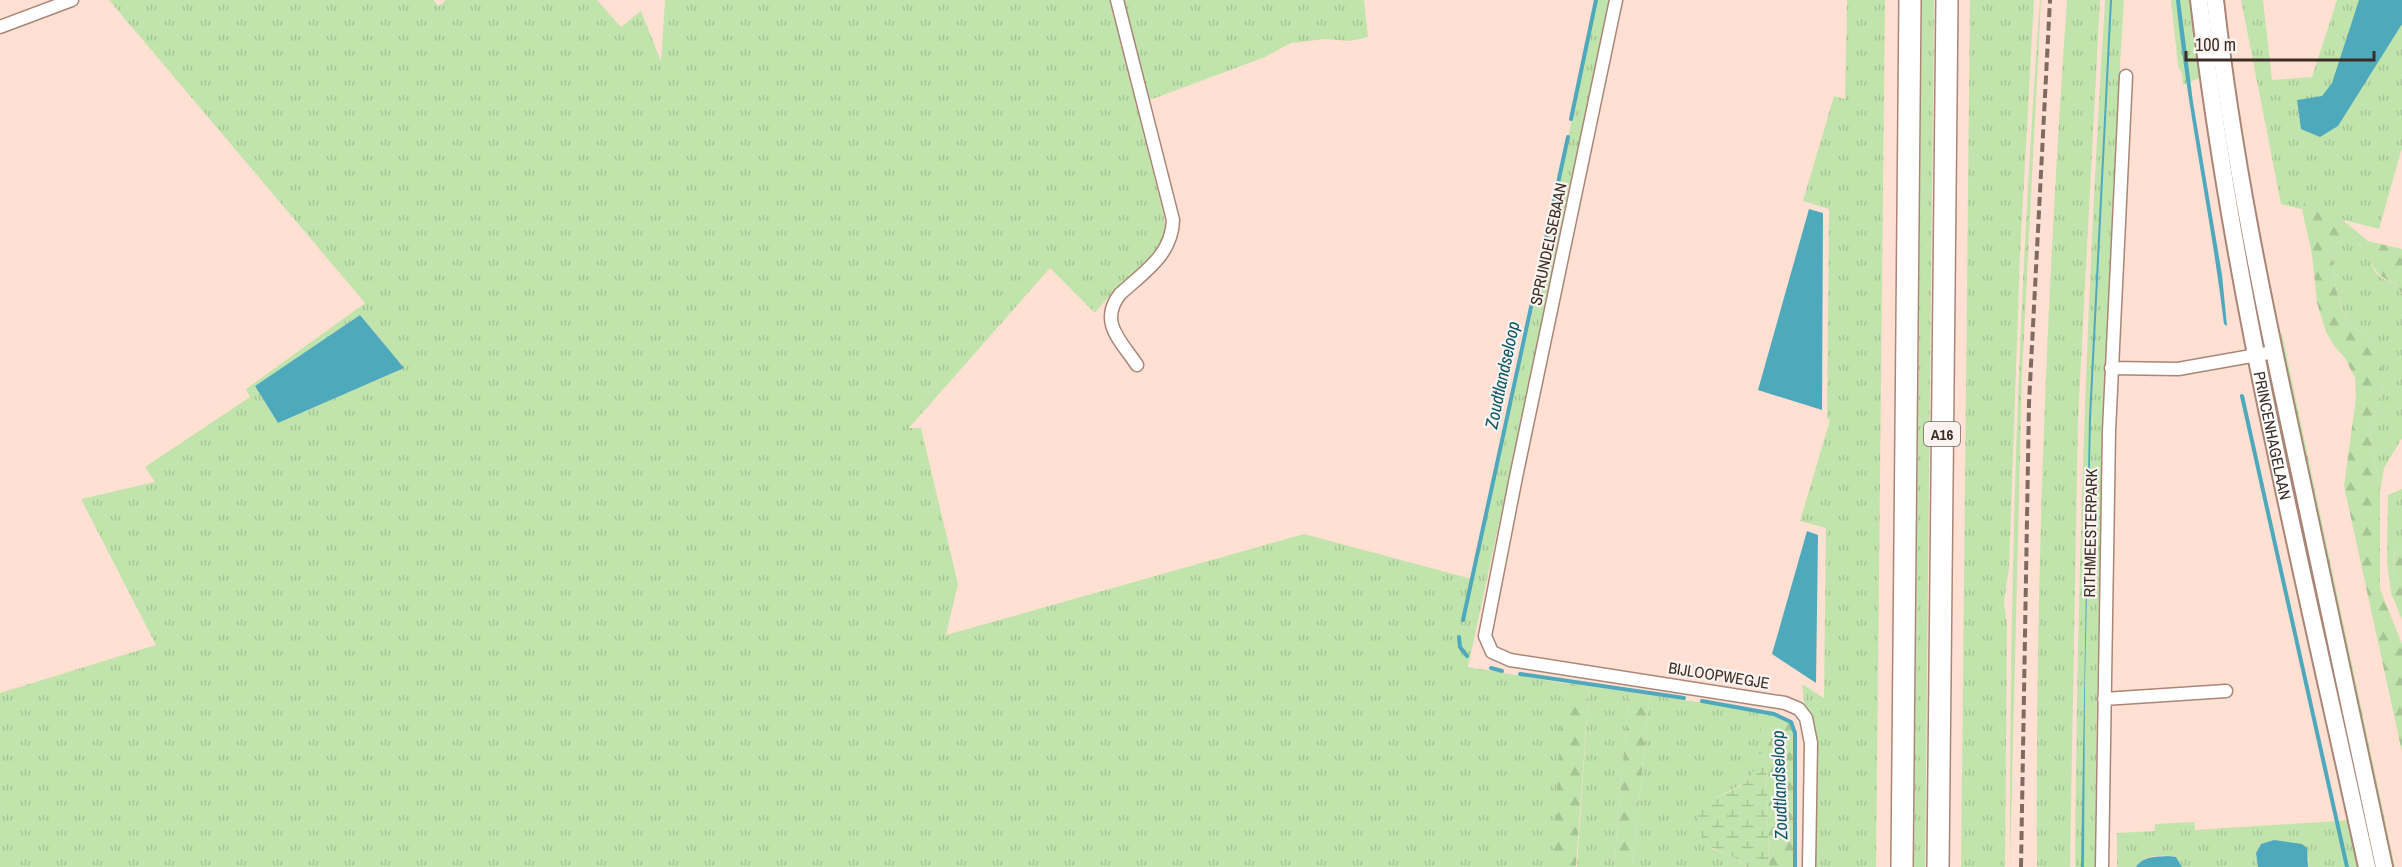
<svg xmlns="http://www.w3.org/2000/svg" width="2402" height="867" font-family="'Archivo Narrow',sans-serif">
	<defs>
		<pattern id="grass-tufts" width="24" height="20" patternUnits="userSpaceOnUse" patternTransform="scale(1.5)"><rect width="24" height="20" fill="#c1e4ac"/><path d="M3 7l-1-3M5 7V3M7 7l1-3M15 17l-1-3M17 17v-4M19 17l1-3" fill="none" stroke="#a7c494"/></pattern>
		<pattern id="forest-firs" width="22" height="20" patternUnits="userSpaceOnUse" patternTransform="scale(1.5)"><rect width="22" height="20" fill="#c1e4ac"/><path d="M5 1l3.5 6h-7zM16 11l3.5 6h-7z" fill="#a7c494"/></pattern>
		<pattern id="wetland-marsh" width="20" height="14" patternUnits="userSpaceOnUse" patternTransform="scale(1.5)"><rect width="20" height="14" fill="#c1e4ac"/><path d="M1 5h8M5 5V1M11 12h8M15 12V8" fill="none" stroke="#a7c494"/></pattern>
	</defs>
	<rect width="100%" height="100%" fill="#ffe0d2"/>
	<path fill="url(#grass-tufts)" fill-rule="evenodd" d="M109,0h324l6,6 7,-6h151l24,27 20,-16 20,50 4,-61h445l50,200c3,12 7,25 4,37 -10,28 -51,50 -69,76l-45,-45 -141,160h12l37,156 -12,51 358,-101 168,45 63,-279 61,-300h16l-144,667 95,16 -8,184h-1555v-174l156,-48 -75,-146 74,-17 -10,-15 105,-70 -4,-8 119,-86zM360,315l43,53 -125,55 -23,-37z
		M1122,0h242l4,37 -18,4 -25,-2 -34,4 -26,14 -118,44z
		M1847,0h38l-9,867h-62v-139l-9,-20 -3,-24 22,14 2,-170 -26,-7 30,-101 -3,-2 2,-209 -26,-8 31,-105 11,3z
		M1922,0h12l-9,867h-11z
		M1970,0h64l-14,255 -11,313 -5,34 3,24 -2,241h-44z
		M2040,0h1l-19,376 -12,491c-1,-289 9,-579 30,-867z
		M2067,0h33l-22,420 -8,447h-33c-2,-288 10,-579 30,-867z
		M2105,0h19c-18,289 -27,578 -29,867h-20c2,-289 12,-578 30,-867z
		M2171,0h24l9,76 -21,9 -1,-11 -4,-8z
		M2241,0h22l9,80 40,-3 25,-77h65v148l-23,81 -98,-25z
		M2341,240c35,1 23,27 41,38 4,3 10,4 14,5l6,11v144l-18,30 -4,23 -10,-61 14,-46 -11,-46c-7,-3 -15,-6 -20,-12 -16,-16 -21,-56 -21,-78z
		M2277,330l5,4 113,533h-6z
		M2402,489v57l-7,3 -4,44 -4,-31 1,-67z
		M1589,686l40,6 -15,175h-37z
		M1650,695l111,16c-1,22 4,58 -17,72 -16,10 -32,13 -43,29l11,37 22,8 12,10h-114z
		M2353,820l10,47h-55l1,-9 -35,-18 -13,4 -5,9 2,14h-76l-6,-10c-14,-2 -32,-3 -40,10h-19v-34l38,-2v-7l39,-2 1,8z"/>
	<path fill="url(#forest-firs)" d="M2305,201l9,1 13,5 41,34 34,8v45l-6,-11c-23,-6 -22,-20 -36,-39l-19,-4 -9,8c0,22 5,63 21,78 5,6 13,9 20,12l10,34 1,12 -14,46 10,61v98l22,55v108l-58,-266 12,-89 -1,-19 -10,-20 -10,-11 -9,-15 -9,-29 -5,-49 -10,-44z
		M2402,546v73l-11,-26 4,-44z
		M1563,683l26,3 -13,181h-21l-2,-3z
		M1629,692l21,3 -18,172h-18z
		M1761,711l24,6 8,6 3,42 -1,102h-26l-3,-111 -7,-5z"/>
	<path fill="url(#wetland-marsh)" d="M1759,751l7,5 3,111h-23c-15,-19 -42,-10 -48,-41 -5,-28 35,-31 49,-45 7,-8 12,-20 12,-30z"/>
	<path fill="#4fa9bd" d="M2110,0h2l-21,418 -6,262 -1,187h-3l8,-449z
		M2176,0h4l13,102 29,173 5,51 -3,-2c-13,-108 -37,-215 -48,-324z
		M2359,0h43v24l-64,102 -18,11 -19,-8 -4,-29 25,-4 10,-13z
		M1809,209l14,4 -1,197 -64,-20z
		M360,315l44,53 -126,55 -23,-37z
		M1807,531l11,4 -2,148 -44,-29z
		M2274,840l28,4 5,4 1,19h-50l-2,-14 5,-9z
		M2168,856l8,1 6,10h-46c7,-11 20,-10 32,-11z"/>
	<g fill="none" stroke-linecap="round" stroke-linejoin="round">
		<path stroke="#4fa9bd" stroke-width="4" d="M1571,119l25,-119
			M2242,396l105,471
			M1463,620l105,-483
			M1459,637l1,10 7,9
			M1491,668l11,3
			M1520,674l164,24
			M1702,701l72,13 17,8 4,11v134"/>
		<g stroke="#a98676" stroke-width="15">
			<path id="minor" d="M1117,0l56,220c-1,35 -29,52 -53,74 -22,28 1,47 17,71
				M1616,0l-100,477 -31,159 7,16 18,8 275,43 14,6 7,9 5,25 -2,124
				M0,27l72,-27
				M2111,368l67,1 96,-17
				M2104,699l122,-8
				M2102,867l7,-436 17,-355"/>
		</g>
		<g stroke="#a98676" stroke-width="20">
			<g id="secondary">
				<path id="s1" d="M2199,0c34,293 106,580 168,867"/>
				<path d="M2215,0c17,155 49,307 82,459 29,136 58,272 87,408"/>
			</g>
		</g>
		<g stroke="#a98676" stroke-width="24">
			<path id="motorway" d="M1902,867l8,-867
				M1938,867l9,-867"/>
		</g>
		<use href="#minor" stroke="#fff" stroke-width="12"/>
		<use href="#secondary" stroke="#fff" stroke-width="16"/>
		<use href="#motorway" stroke="#fff" stroke-width="21"/>
		<path stroke="#7f6b62" stroke-width="4" stroke-dasharray="9 4.5" stroke-linecap="butt" d="M2021,867l8,-464 21,-403"/>
	</g>
	<g text-anchor="middle" dominant-baseline="central" stroke-width="4.5" stroke-linejoin="round" paint-order="stroke">
		<rect fill="#fbf3ef" stroke="#756862" stroke-width="1.5" x="1924" y="422" width="36" height="24" rx="4.5"/>
		<g font-size="15" font-weight="bold" fill="#3b2d26">
			<text x="1942" y="434">A16</text>
		</g>
		<g font-size="16" fill="#3b2d26" stroke="#fbf3ef">
			<text transform="translate(1548 244) rotate(-78)">SPRUNDELSEBAAN</text>
			<text stroke="none"><textPath href="#s1" startOffset="442">PRINCENHAGELAAN</textPath></text>
			<text transform="translate(2090 533) rotate(-89)">RITHMEESTERPARK</text>
			<text transform="translate(1719 675) rotate(9)">BIJLOOPWEGJE</text>
		</g>
		<g font-size="18" font-style="italic" fill="#075766" stroke="#fbf3ef">
			<text transform="translate(1502 375) rotate(-78)">Zoudtlandseloop</text>
			<text transform="translate(1779 785) rotate(-92)">Zoudtlandseloop</text>
		</g>
	</g>
	<path d="M2186 51v9h188v-9" fill="none" stroke="#3b2d26" stroke-width="3"/>
	<text x="2195" y="51" font-size="18" fill="#3b2d26" stroke="#fbf3ef" stroke-width="4.5" paint-order="stroke">100 m</text>
</svg>
